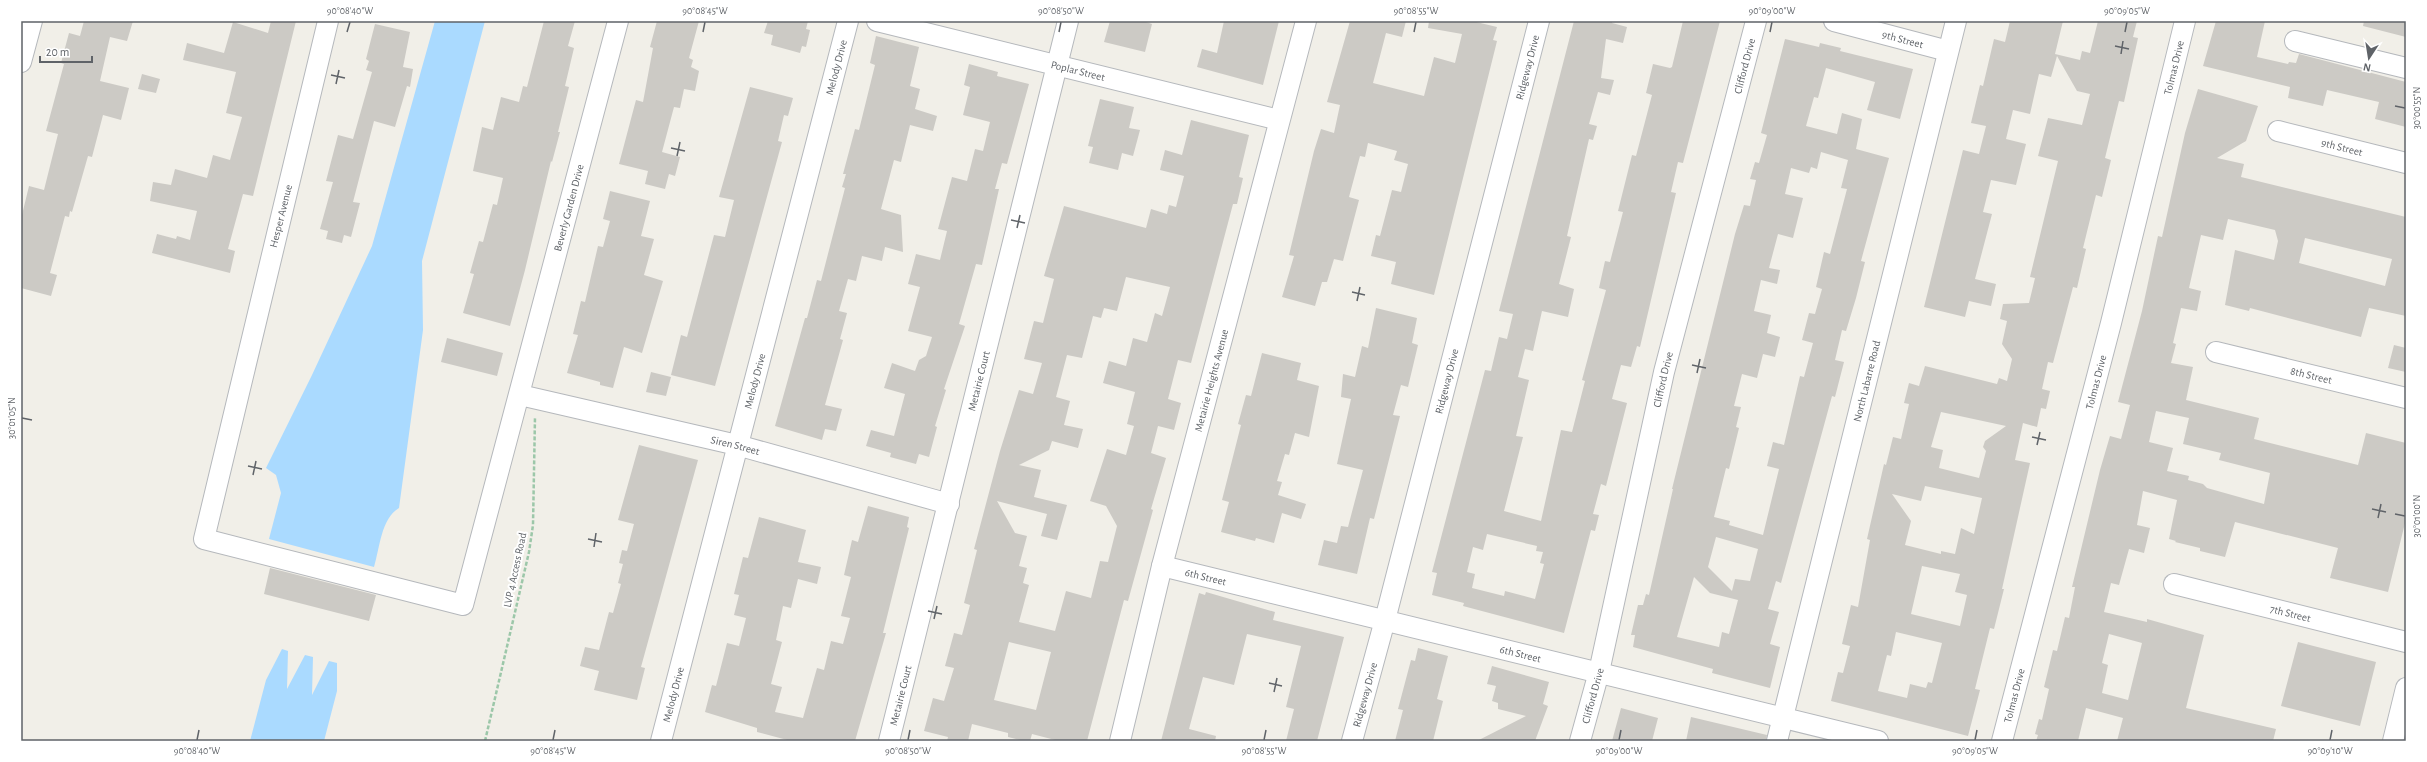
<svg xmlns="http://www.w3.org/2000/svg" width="2427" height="762" font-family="'Alegreya Sans',sans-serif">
	<rect width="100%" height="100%" fill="#f1efe8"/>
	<path fill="#aadaff" d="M435,21h50l-63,240 1,69 -24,178c-18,11 -19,39 -25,59l-105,-28 12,-46 -5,-18 -10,-7 46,-93 60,-129z
		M282,649l6,2 -1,38 18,-34 8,2 -1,38 17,-34 8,2v28l-13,50h-74l16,-61z"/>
	<path fill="#cccac5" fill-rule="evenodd" d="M84,21h49l-6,20 -17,-4 -10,44 29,7 -8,32 -18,-5 -11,42 -4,-1 -16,56 -2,-1 -1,6 -4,-1 -15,57 7,2 -6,21 -30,-8v-69l8,-33 15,4 14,-56 -12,-3 18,-67 -3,-1 8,-30 11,3z
		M271,21h25l-43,175 -10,-2 -15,55 7,2 -5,22 -78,-20 5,-19 19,5 1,-3 13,4 7,-29 -47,-10 3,-19 18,3 4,-16 32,9 6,-23 17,5 12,-43 -16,-4 10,-41 -53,-12 4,-17 37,10 9,-31 35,11z
		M544,21h31l-7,25 6,2 -9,38 4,1 -11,45h2l-8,30 -1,-1 -26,109 -15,56 -47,-13 11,-39 -4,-1 9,-32 4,1 10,-38 4,1 6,-27 -30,-7 9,-44 11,3 8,-33 18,5 4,-16 4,1z
		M657,21h42l-10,37 4,2 -2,7 8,4 -4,20 -11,-2 -4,19 -6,-1 -12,45 18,5 -5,19 -6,-2 -4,15 -20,-5 3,-13 -29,-7 17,-64 7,2 10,-54 -3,-1z
		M768,21h40l-2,8 4,1 -4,17 -4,-1 -2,7 -29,-8 2,-10 -9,-2z
		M1110,21h33l9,3 -7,28 -41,-10z
		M1224,21h55l-16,64 -66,-18 5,-18 15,4z
		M1350,21h56l-4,16 -16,-4 -13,50 51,13 10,-39 21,6 7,-29 -34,-6 1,-7h43l25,6 -4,13 4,1 -63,254 -43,-11 5,-22 -25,-6 5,-21 4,1 12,-46 9,2 7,-28 -14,-4 3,-9 -29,-8 -3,14 -5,-1 -11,41 10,3 -16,61 -9,-2 -7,23h-5l-7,24 -33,-9 12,-41 -5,-1 25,-104 7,-22 13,4 6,-28 -13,-3z
		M1574,21h38v2l15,4 -4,16 -17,-4 -5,39 13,2 -4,15 -12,-3 -9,32 8,2 -4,14 -4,-1 -22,97 4,1 -12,47 15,5 -6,28 -26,-6 -9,40 -8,-2 -7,28 11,3 -13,56 7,1 -19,74 37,10 20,-91 11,2 13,-51 -3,-1 24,-90 -7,-2 6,-27 5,1 13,-50 -5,-1 14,-56 4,1 16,-61 -6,-2 7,-29 17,4 2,-1 11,-46h37l-37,142 -5,-1 -7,30 5,1 -36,154 -3,-1 -6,21 -10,-2 -9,34 15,4 -21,83 -5,-2 -8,30 6,1 -4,16 -4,-1 -27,103 -101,-27 1,-3 -32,-8 5,-22 -5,-1 53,-202 6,1 8,-34 8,2 6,-25 -14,-3zM1487,534l50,12 -1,5 7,1 -3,11 4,1 -9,35 -30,-8 -1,5 -32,-8 3,-14 -8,-2 6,-25 10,3z
		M2010,21h53l-8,33 25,6 2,-9 8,2 8,-32h39l-4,16 5,1 -14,64 -5,-1 -14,57 6,2 -9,37 -6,-2 -13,53 3,1 -9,39 -4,-1 -20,76 -5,-1 -6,27 8,2 -4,18 -5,-1 -4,19 -14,-4 -8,37 15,3 -28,126h2l-10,40 -4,-1 -15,61 5,1 -12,46 -137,-35 7,-29 5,1 7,-27 -8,-2 9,-39 7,2 12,-67 -3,-1 17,-75 2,1 7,-28 8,2 8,-35 -5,-1 5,-20 10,3 6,-20 72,18 2,-6 8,3 5,-22 -10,-15 5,-23 -7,-2 3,-15 26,-1 6,-25 -5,-1 28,-116 -20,-5 10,-38 34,7 8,-31 -13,-3 -20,-35 -6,21 -12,-3 -9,40 -17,-4 -7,29 20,5 -10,41 -25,-5 -8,32 9,2 -17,65 21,5 -5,22 -22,-5 -4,16 -41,-10 39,-157 16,4 7,-28 -15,-3 9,-38 3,1 11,-47 11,3zM1941,412l65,14 -21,15 -2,6 3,4 -7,27 -40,-10 4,-18 -12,-3zM1925,486l57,12 -8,36 -13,-6 -6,26 -14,-3v3l-36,-9 6,-24 -19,-27 29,7zM1922,566l38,8 -5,18 12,3 -7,31 -49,-12zM1896,632l46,11 -10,40 -4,-1 -2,6 -16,-4 -3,14 -29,-7 9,-36 4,1z
		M2216,21h49l-8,36 31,7 1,-2 7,1 3,-9 107,28v45l-31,-8 4,-17 -52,-12 -4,16 -35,-8 2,-11 -87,-21z
		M2364,21h42v16l-43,-11z
		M375,24l35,8 -7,35 10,2 -3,18 -3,-1 -12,41 -21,-6 -21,81 7,1 -9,34 -7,-2 -2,8 -16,-4 2,-8 -8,-2 13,-47 -7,-1 12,-46 15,4 19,-67 -6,-2 3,-9 -3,-2z
		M876,36l43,11 -9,39 10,3 -5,20 22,7 -4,15 -23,-6 -9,37 -7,-2 -13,49 20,6 2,37 -18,-5 -3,14 -20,-5 -6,25 -8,-2 -9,32 8,2 -7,26 3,1 -18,65 17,4 -6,22 -11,-2 -3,11 -47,-14 30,-108h2l10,-38 4,1 24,-93 -3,-1 4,-13h-3l12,-45 4,1 16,-65 -5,-2z
		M1785,39l34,8 1,-4 21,5 -1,3 73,18 -13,50 -33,-9 8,-28 -49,-14 -8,30 -4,-1 -8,29 31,8 5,-21 20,6 -6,30 33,9 -28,103 4,1 -9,36 -10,33 -4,-1 -7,30 9,2 -9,35 -3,-1 -51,187 -5,-2 -8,28 11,3 -9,32 10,3 -10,41 -58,-15 1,-4 -80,-22 2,-12h-4l7,-30h5l3,-11 3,1 24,-106h-1l63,-255 9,-29 6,1 6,-26 -6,-1 5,-17 4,1 8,-28 -6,-2zM1821,152l27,8 -7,28 6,1 -17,65 -6,-2 -8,35 6,2 -7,25 -6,-1 -7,27 11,3 -9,34 -4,-1 -16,69 -11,-3 -6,24 12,3 -16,66 -34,-10 1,-4 -16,-4 12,-49 3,1 10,-41 -3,-1 5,-20 -7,-1 8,-32 15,4 6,-24 12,3 5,-20 -13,-4 4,-18 -17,-4 7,-31 16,4 3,-14 -11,-2 9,-34 15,4 10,-40 -18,-4 6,-26 18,5 2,-6 6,2zM1716,537l42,12 -8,32 -15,-2 -3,12 -24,-24zM1694,577l16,16 28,7 -9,34 -7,-2 -3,15 -42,-10z
		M969,64l29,8 -1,4 32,8 -22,80 -5,-1 -7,26h4l-17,76 -6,-1 -17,60 6,2 -21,63 2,1 -11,36 2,1 -8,30 -10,-3 -3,10 -26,-7 1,-4 -25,-7 5,-16 23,6 11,-42 -21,-6 8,-25 23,8 4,-11 7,-4 6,-19 -24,-6 12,-44 -12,-3 8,-30 24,6 7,-29 -9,-2 14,-52 15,4 8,-32 8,2 7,-29 -27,-7 7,-28 -6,-2z
		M142,74l18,5 -4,14 -18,-4z
		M750,87l43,11 -5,18 -4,-1 -6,26 4,1 -67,244 -44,-11 10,-40 6,2 27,-102 11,2 9,-37 -15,-3z
		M2198,89l60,17 -12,35 -29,17 27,6 -3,13 165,40v99l-37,-8 -8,29 -111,-29 -1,3 -24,-6 10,-55 39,10 4,-19 -3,-11 -47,-11 -5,21 -22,-5 -12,53 12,3 -4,20 -16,-3 -8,35 3,1 -5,19 22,4 -7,33 73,18 -5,21 104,26 8,-32 40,10v76l-18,73 -58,-14 8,-30 -103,-26 -10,35 -25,-6v-3l-25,-6 1,-1 -7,-2 8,-39 -34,-9 -6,34 13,3 -6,25 -15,-4 -10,36 -8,-2 -7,29 43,10v-3l57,16 -18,73 90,21 -3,12h-156l6,-23 -37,-10 -8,33h-42l2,-6 -3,-1 4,-15 3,1 7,-31 -5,-2 9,-37 4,1 8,-34 4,1 6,-31h-3l28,-117 10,-34 11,3 9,-34 -12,-3 24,-91 16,-75 4,1 23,-104zM2305,238l87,21 -7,27 -86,-23zM2156,411l33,7 -6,26 38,9 -2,7 51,13 -6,31 -57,-16 -4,-4 -15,-4 1,-4 -22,-5 6,-23 -24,-6zM2109,634l33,9 -14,57 -26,-7 6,-28 -6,-2z
		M1100,99l34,8 -5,21 11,2 -7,26 -11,-3 -4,17 -29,-7 4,-16 -5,-1z
		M1191,120l58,15 -10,42 4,1 -6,26h-4l-42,159 -13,-3 -10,39 13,4 -7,27 -16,-4 -7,27 15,5 -15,51 2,1 -25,91 -4,-1 -37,141h-28l-27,-7 -2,7h-6l-16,-4v-4l-36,-9 -4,17h-21l1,-4 -24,-6 9,-33 11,3 10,-33 -9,-2 9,-33 8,2 8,-30 -6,-2 13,-53 -3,-1 26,-98 19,-61 14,4 9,-31 -18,-4 10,-38 9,2 11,-44 -10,-3 20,-70 82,22 5,-19 16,5 2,-9 7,2 8,-31 -24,-6 5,-20 17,5zM1126,277l44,10 -8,29 -7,-3 -8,29 -14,-4 -7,28 -17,-5 -6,22 32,9 -8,32 7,2 -8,29 -19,-6 -17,52 16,5 11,20 -9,36 -8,-1 -9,37 -25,-7 -11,40 -36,-9 10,-37 -6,-2 4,-15 -8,-2 8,-30 -12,-3 -18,-32 50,13 -6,22 16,4 10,-35 -33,-8 7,-27 -22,-5 30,-15 3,-9 26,7 5,-19 -19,-4 6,-24 -14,-4 11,-42 15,3 11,-42 8,2 3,-10 13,3zM1009,642l42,10 -15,58 -42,-10z
		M610,191l40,10 -9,35 13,3 -10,36 19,6 -21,72 -18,-6 -11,41 -13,-3v-3l-33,-9 11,-38 -5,-1 8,-33 4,1 13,-56 5,1 7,-26 -7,-2z
		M1376,308l41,10 -5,25 6,2 -10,42 -7,-2 -8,30 7,1 -26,103 -4,-1 -13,56 -39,-9 6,-25 13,3 4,-17 7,1 15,-57 -26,-6 14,-65 -10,-2 2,-23 12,3 7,-31 6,2z
		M447,338l56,15 -6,23 -56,-14z
		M2394,345l12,3v24l-18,-4z
		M1262,353l39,10 -4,17 22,6 -10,51 -14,-4 -6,22 -4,-1 -8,27 5,1 -4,13 28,9 -5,15 -19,-6 -8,30 -18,-5 -1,3 -34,-9 8,-30 -7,-2 19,-75 -3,-1 8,-29 5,1z
		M651,372l20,5 -5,19 -20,-4z
		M639,445l59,15 -57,207 4,1 -8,32 -43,-10 5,-19 -19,-5 5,-19 14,3 10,-38 4,1 8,-29 -3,-1 5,-19 -4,-1 3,-13 5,1 7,-27 -16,-4z
		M868,506l41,11 -2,10 2,1 -26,105h3l-31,108h-64l-34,-9v-4l-52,-16 7,-27 4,1 11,-43 12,3 7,-28 -12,-3 5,-20 -5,-1 9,-37 5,1 11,-41 47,13 -8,32 23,5 -4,17 -19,-5 -7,29 -8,-2 -7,34 6,2 -11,42 11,3 -7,25 28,6 14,-50 7,2 7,-29 12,3 7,-26 -9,-2 10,-39 -7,-2 8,-35 6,2z
		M270,568l106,27 -7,26 -105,-27z
		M1206,592l69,20 -2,8 71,17 -27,104h-31l8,-32 -8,-2 15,-61 -54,-12 -13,51 -31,-8 -14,52 27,7 -1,5h-54l38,-148 6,2z
		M2298,642l78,20 -16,64 -79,-20z
		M1418,648l30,8 -11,43 6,2 -10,40h-38l8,-31 -5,-1 13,-49 4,1z
		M1492,666l57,16 -6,22 5,2 -13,35h-58l49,-25 -28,-7v-6l-6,-2 4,-15 -9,-2z
		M1621,708l37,10 -6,23h-40z
		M1691,717l76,18 -1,6h-80z"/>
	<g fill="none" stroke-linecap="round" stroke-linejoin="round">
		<g stroke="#b5b8bc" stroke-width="22">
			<g id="minor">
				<path id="s1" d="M328,21l-124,518 259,66 155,-584"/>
				<path id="s2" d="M877,21l402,99"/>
				<path id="s3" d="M1834,21l114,30"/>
				<path d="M2295,41l111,27"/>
				<path d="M21,62l11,-41"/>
				<path id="s4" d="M2278,131l128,32"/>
				<path id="s5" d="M2216,352l190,46"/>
				<path id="s6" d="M520,395l217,50 212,59"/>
				<path id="s7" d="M1162,566l716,175"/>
				<path id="s8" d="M2174,584l232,58"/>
				<path id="s9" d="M661,741l187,-720"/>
				<path id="s10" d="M889,741l179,-720"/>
				<path id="s11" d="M1120,741l42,-175 144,-545"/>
				<path id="s12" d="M1352,741l33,-121 154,-599"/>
				<path id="s13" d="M1580,741l19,-69 65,-300 92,-351"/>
				<path id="s14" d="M1777,741l179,-720"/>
				<path id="s15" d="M2002,741l109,-418 74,-302"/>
				<path d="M2393,741l13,-53"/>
			</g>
		</g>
		<path stroke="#9cc7a9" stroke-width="2.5" stroke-dasharray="4 2" stroke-linecap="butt" d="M485,741l44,-189 4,-27 2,-108"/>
		<use href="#minor" stroke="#fff" stroke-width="20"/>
	</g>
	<path fill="none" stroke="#5f6368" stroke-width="1.5" d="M347,32l3,-10M703,32l2,-10M1059,32l2,-10M1414,32l2,-10M1770,32l2,-10M2125,32l2,-10M2115,46l14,3M2121,54l2,-13M331,75l14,3M336,84l3,-14M2395,106l10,2M671,148l14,3M677,156l3,-14M1011,220l14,3M1017,228l3,-13M1352,292l13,3M1357,301l3,-14M1692,365l14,3M1697,373l3,-14M22,418l10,2M2032,437l14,3M2037,445l3,-13M248,466l14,3M253,475l3,-14M2372,509l14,3M2395,514l10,2M2378,518l3,-14M588,539l14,3M594,547l2,-14M928,611l14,3M934,619l3,-13M1269,683l13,3M1274,692l3,-14M197,740l2,-10M553,740l2,-10M908,740l2,-10M1264,740l2,-10M1619,740l2,-10M1975,740l2,-10M2330,740l2,-10"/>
	<g text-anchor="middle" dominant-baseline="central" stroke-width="4" stroke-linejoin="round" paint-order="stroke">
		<g font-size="11" fill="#5f6368" stroke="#fff">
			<text stroke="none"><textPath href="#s3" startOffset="71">9th Street</textPath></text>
			<text stroke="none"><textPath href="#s13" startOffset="695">Clifford Drive</textPath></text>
			<text stroke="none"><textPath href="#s9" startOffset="696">Melody Drive</textPath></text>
			<text stroke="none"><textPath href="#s12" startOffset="696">Ridgeway Drive</textPath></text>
			<text stroke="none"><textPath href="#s15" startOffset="695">Tolmas Drive</textPath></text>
			<text stroke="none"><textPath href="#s2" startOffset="207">Poplar Street</textPath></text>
			<text stroke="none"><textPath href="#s4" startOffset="66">9th Street</textPath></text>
			<text stroke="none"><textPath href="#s1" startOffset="1211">Beverly Garden Drive</textPath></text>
			<text transform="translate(281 216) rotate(-76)">Hesper Avenue</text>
			<text stroke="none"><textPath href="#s5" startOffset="98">8th Street</textPath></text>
			<text stroke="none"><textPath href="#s13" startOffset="371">Clifford Drive</textPath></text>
			<text stroke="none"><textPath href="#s9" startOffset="372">Melody Drive</textPath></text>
			<text stroke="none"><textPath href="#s10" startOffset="371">Metairie Court</textPath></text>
			<text stroke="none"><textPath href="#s11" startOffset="372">Metairie Heights Avenue</textPath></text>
			<text stroke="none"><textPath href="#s12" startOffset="372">Ridgeway Drive</textPath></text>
			<text stroke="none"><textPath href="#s14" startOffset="371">North Labarre Road</textPath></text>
			<text stroke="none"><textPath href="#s15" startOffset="371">Tolmas Drive</textPath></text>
			<text stroke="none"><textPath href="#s6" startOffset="221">Siren Street</textPath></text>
			<text transform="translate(515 570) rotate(-78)">LVP 4 Access Road</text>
			<text stroke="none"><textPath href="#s7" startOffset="45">6th Street</textPath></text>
			<text stroke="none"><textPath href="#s8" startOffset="120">7th Street</textPath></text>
			<text stroke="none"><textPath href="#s7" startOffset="369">6th Street</textPath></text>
			<text stroke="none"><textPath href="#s9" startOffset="48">Melody Drive</textPath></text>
			<text stroke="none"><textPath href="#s12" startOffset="48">Ridgeway Drive</textPath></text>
			<text stroke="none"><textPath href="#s15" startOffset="47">Tolmas Drive</textPath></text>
			<text stroke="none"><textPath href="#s10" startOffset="47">Metairie Court</textPath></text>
			<text stroke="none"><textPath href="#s13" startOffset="47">Clifford Drive</textPath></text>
		</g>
	</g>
	<rect width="2427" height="762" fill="none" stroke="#ffffff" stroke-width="44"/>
	<g transform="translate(2369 58) rotate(192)" stroke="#ffffff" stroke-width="3" paint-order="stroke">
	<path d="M0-3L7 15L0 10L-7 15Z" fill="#5f6368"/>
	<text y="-6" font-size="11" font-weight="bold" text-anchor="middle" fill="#5f6368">N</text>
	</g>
	<path d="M40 56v6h52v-6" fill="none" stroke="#5f6368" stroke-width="2"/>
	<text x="46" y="56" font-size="12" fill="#5f6368" stroke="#ffffff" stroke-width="3" paint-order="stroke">20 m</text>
	<rect x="22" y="22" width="2383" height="718" fill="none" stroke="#5f6368" stroke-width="1.5"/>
	<g font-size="10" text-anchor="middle" fill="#5f6368">
		<text x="350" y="14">90°08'40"W</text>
		<text x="705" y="14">90°08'45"W</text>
		<text x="1061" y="14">90°08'50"W</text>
		<text x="1416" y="14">90°08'55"W</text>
		<text x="1772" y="14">90°09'00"W</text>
		<text x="2127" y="14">90°09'05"W</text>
		<text transform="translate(2416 108) rotate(-90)" y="4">30°00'55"N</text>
		<text transform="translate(11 418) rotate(-90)" y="4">30°01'05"N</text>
		<text transform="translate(2416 516) rotate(-90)" y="4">30°01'00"N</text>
		<text x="197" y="754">90°08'40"W</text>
		<text x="553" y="754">90°08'45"W</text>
		<text x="908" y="754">90°08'50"W</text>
		<text x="1264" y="754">90°08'55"W</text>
		<text x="1619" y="754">90°09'00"W</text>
		<text x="1975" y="754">90°09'05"W</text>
		<text x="2330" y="754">90°09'10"W</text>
	</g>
</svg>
